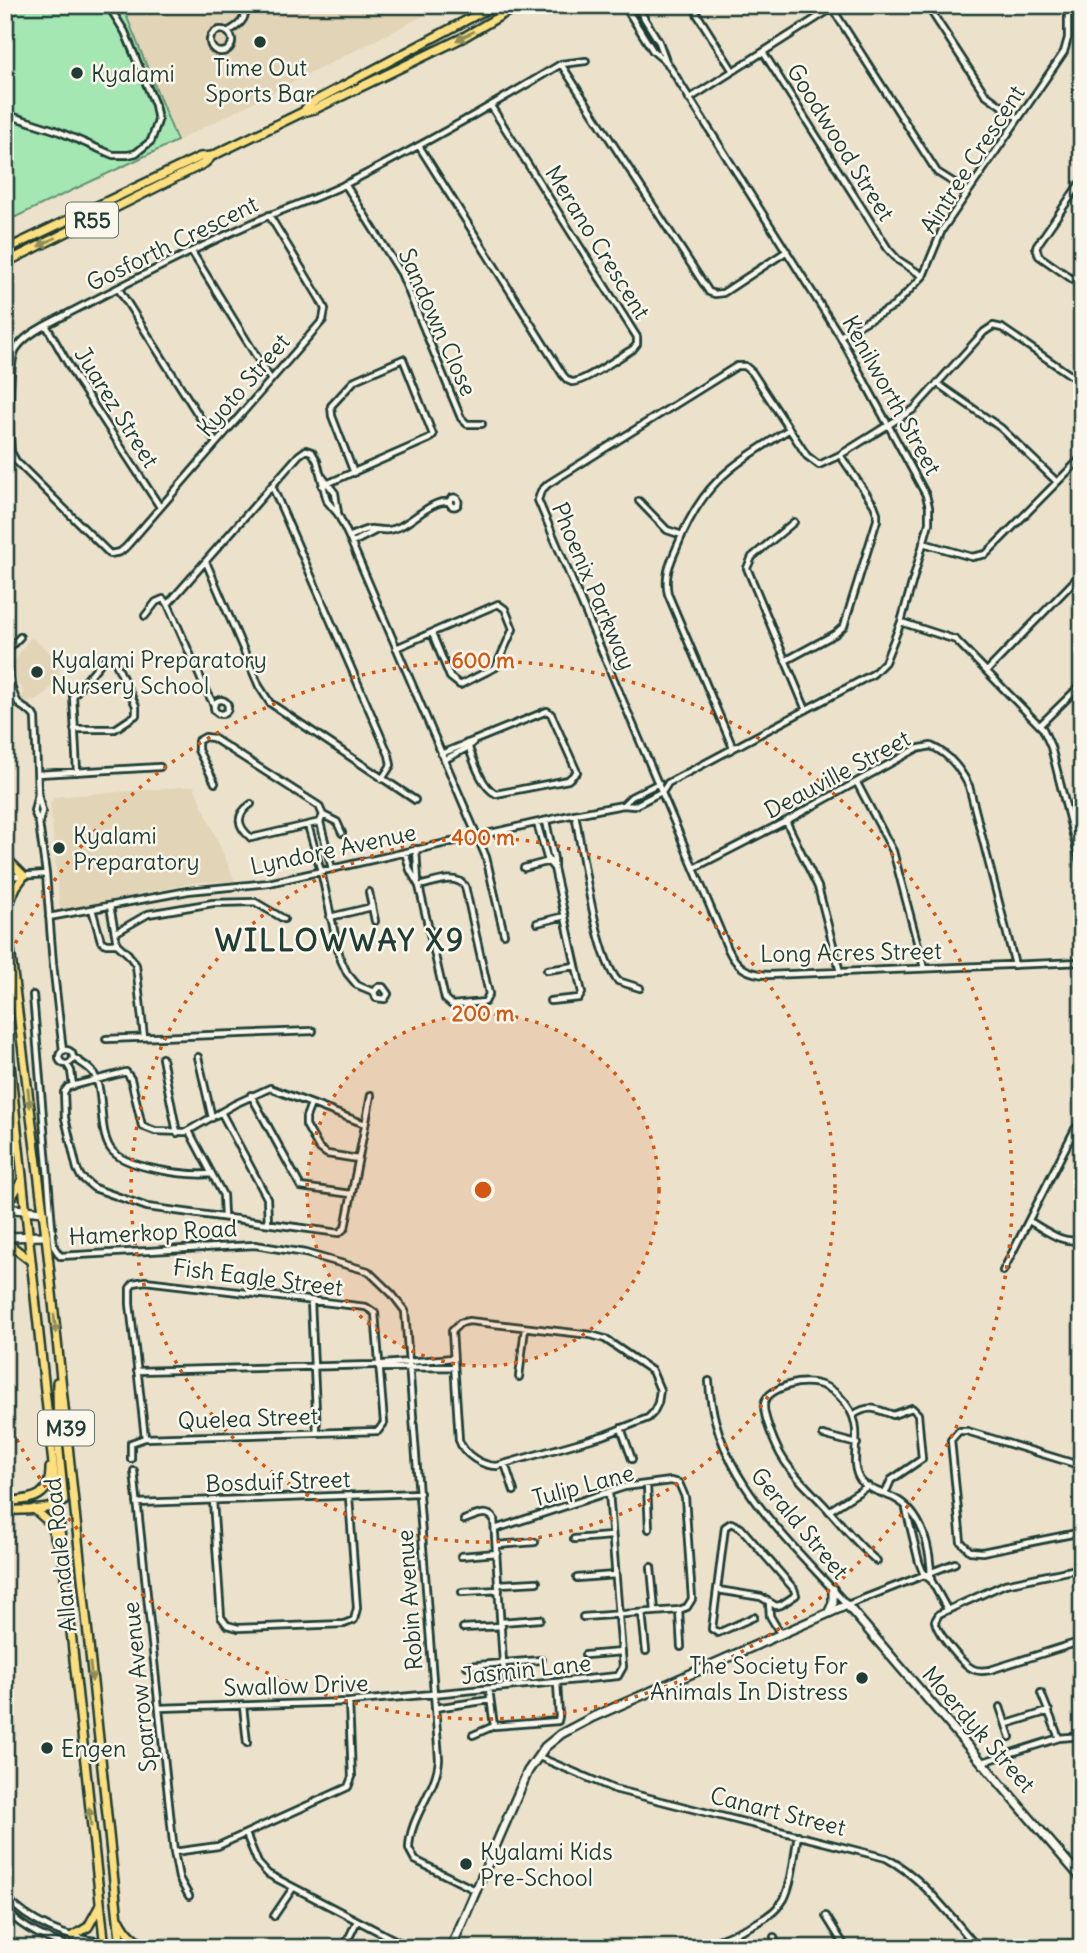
<svg xmlns="http://www.w3.org/2000/svg" width="1087" height="1953" font-family="Delius,sans-serif">
	<rect width="100%" height="100%" fill="#ece2cc"/>
	<filter id="ink" filterUnits="userSpaceOnUse"><feTurbulence type="fractalNoise" baseFrequency=".0143" numOctaves="2"/><feDisplacementMap in="SourceGraphic" scale="14" xChannelSelector="R" yChannelSelector="G"/><feConvolveMatrix kernelMatrix="1 2 1 2 8 2 1 2 1" color-interpolation-filters="sRGB"/></filter>
	<g filter="url(#ink)">
		<path fill="#e2d4b6" d="M122,5h323l-268,136z
			M32,638l32,26 -6,7 2,3 -4,4 1,3 -16,17 -18,6 -4,-8h4l-1,-9 -5,-1 -3,-24 14,-22z
			M194,786l41,95 -37,1 -138,29 -10,-109 3,-1 -1,-4z"/>
		<path fill="#a4e7b2" stroke="#629273" stroke-width="2" d="M5,5h117l55,136 -172,81z"/>
		<g fill="none" stroke-linecap="round" stroke-linejoin="round">
			<g stroke="#1f3d34" stroke-width="10">
				<path id="street" d="M624,5l29,46 12,10
					M694,5l3,9 36,57
					M927,5l58,89 33,24
					M832,8l105,164 30,19
					M210 41a11 11 0 1 1 22 0a11 11 0 1 1-22 0Z
					M227,32c12,-6 19,-12 20,-27
					M763,52l125,197 10,11 25,16
					M561,64l148,228 6,2 8,-1 64,-42
					M689,99l148,-94
					M5,114l50,16 58,25h15l8,-2 15,-12 7,-20 -3,-16 -30,-73 -17,-27
					M419,146l144,229c3,3 4,6 9,7 11,1 50,-27 61,-33l4,-5v-7l-146,-231
					M1082,180l-46,67 3,9 43,30
					M345,184l56,89 60,145 6,6h15
					M269,215l51,84 5,10 -2,11 -197,227 -6,5 -10,2 -94,-93 -5,-9c-2,-19 -3,-88 5,-103 7,-11 19,-18 30,-24 67,-35 135,-70 204,-101 32,-15 66,-25 98,-41 73,-37 143,-77 213,-119l25,-3
					M192,252l79,128
					M118,288l98,155
					M46,325l30,53 84,129
					M840,336l54,-30 29,-30 19,-46 122,-178 4,-14v-33
					M1082,383l-80,-55 -9,-2 -9,6 -70,77 -74,46 -21,10 -12,-9 -55,-84 -7,-6h-8l-189,118 -7,7 -3,9 190,449c9,19 20,25 40,26l314,-13
					M938,384l63,44 56,54
					M321,475l14,18 3,20
					M272,486l117,269 2,10 -9,14
					M322,486l107,-47 4,-4 -30,-76 -48,21 -24,26 1,10 22,57
					M449.5 502a4.5 4.5 0 1 1 9 0a4.5 4.5 0 1 1-9 0Z
					M639,501l28,29 15,5
					M794,522l-42,35 -5,11 59,142
					M349,537c7,-3 15,-8 22,-8 11,1 17,3 28,-2 16,-7 32,-27 50,-25
					M352,543l23,-12
					M923,543l49,14 14,-3 96,-97
					M206,562l53,124 11,17 145,97
					M168,604l131,-149 7,-5 6,2 5,9 10,40 11,13 11,23 137,320 18,77
					M145,616l11,-14 7,-3 5,5 36,82 10,19
					M901,622l55,18 87,89 8,18 31,123
					M20,637l-11,11c-1,15 0,44 10,56 5,6 12,5 16,14l3,76 4,17 -3,12
					M396,648l102,-44 7,5 8,20 -17,38 -36,18 -10,-8 -18,-44
					M785,661l50,-27 9,-8 33,-106v-7l-3,-8 -34,-50
					M987,671l95,-98
					M214 707a7 7 0 1 1 14 0a7 7 0 1 1-14 0Z
					M1040,725l42,-41
					M74,729h41l21,-14v-9l-23,-49 -10,3 -30,36 4,76
					M733,748l-65,-154c-4,-18 2,-31 9,-47 26,-66 55,-81 111,-117
					M441,754l106,-43 4,3 26,58 -9,8 -72,14c-15,-7 -23,-36 -29,-51
					M444,760l25,-13 5,-6
					M38,774l122,-7
					M215,783l-17,-33v-9l7,-4 8,1 106,68 4,9 -3,7 -69,16c-14,-12 -16,-23 0,-34
					M857,783l36,68 31,117
					M38,794l-4,17 5,12 7,51 7,90 10,87
					M623,805l8,-8 28,-14
					M575,814c7,35 21,144 43,167l22,7
					M323,815l14,7 5,11
					M546,821l8,38v9l28,125 -3,5 -29,3
					M786,821l32,66 22,85
					M320,822l12,47
					M537,823l11,38 5,6
					M308,825l13,46 19,87 7,15 10,12 17,7 2,6 9,1 3,-5 -5,-7h-5l-4,5
					M416,849l2,32
					M405,852l5,18 9,16 26,113 7,6 33,-3 4,-8 -24,-108c-10,-13 -31,-3 -46,0
					M524,868l26,-7
					M694,868l92,-47 130,-72 15,-3c17,7 30,24 38,40l46,179
					M5,877l41,-3
					M369,892l6,29
					M110,906l7,38
					M92,909l9,32 5,3h11l11,10 8,11 8,72
					M49,917l139,-26 81,-8 306,-69 48,-9 11,1 29,-15 5,-8 205,-109 12,-12 16,-40 28,-99v-16l-3,-12 -86,-159 -174,-275 -7,-19 -23,-37
					M330,917l42,-10
					M537,923l28,-7
					M115,933l33,-19 65,-11 42,-1 29,17
					M547,970l29,-4
					M33,995l20,244 1,8 6,9 195,-11 50,8 63,18 24,23 13,17 34,448c-2,32 -30,58 -30,90l6,11 62,31
					M106,1039l207,-8
					M59 1057a7 7 0 1 1 14 0a7 7 0 1 1-14 0Z
					M73,1057c6,5 17,10 21,17 11,20 4,54 16,74 13,21 79,28 102,26
					M198,1057l14,61
					M162,1058l15,75
					M67,1064l4,7 2,15
					M251,1095l50,92 50,7
					M311,1104l-5,13v8l13,23 8,6 31,5
					M221,1112l46,86 1,25
					M365,1124l-95,-36 -35,16 -49,28 -31,-1 -13,-5 -11,-47 -5,-7 -58,15 -4,5 1,26 12,51 4,8 13,11 53,19 192,26 6,-5 26,-133
					M189,1131l34,64 1,21
					M1029,1221c15,8 36,26 53,17
					M1003,1271l72,-142 7,-7
					M311,1301l6,132
					M469,1321l122,14 14,4 47,32 8,19 -2,13 -5,10 -5,5 -43,17 -108,31c-15,0 -33,-11 -38,-26l-7,-109 8,-8z
					M380,1368l74,-1
					M137,1371l236,-6 80,-7
					M519,1377l6,-49
					M709,1381c4,94 79,158 138,224l108,-42
					M853,1415c17,-11 23,-6 40,0l19,-7 6,6 4,45 -31,21 -6,14
					M621,1428l11,31
					M823,1435l34,9
					M131,1459v-16l14,-5 233,-7 6,-8 -9,-110 -9,-6 -221,-26 -11,2 -4,5v16l15,134
					M505,1464l9,27
					M1082,1466l-115,-35h-8l-8,9 10,102 9,9 12,1 100,-20
					M134,1471l40,381 5,26 10,18
					M647,1485l2,44
					M213,1501l8,116 6,8 11,3 106,-4 10,-4 3,-12 -8,-111
					M137,1503l283,-10
					M906,1509l13,53 5,13 7,5 16,29
					M829,1511l39,-25
					M464,1520c11,-4 22,-11 30,-1l9,144 4,23
					M495,1529l129,-42 47,-6 8,2 6,14 7,102 -5,8 -8,3 -96,7
					M574,1539l37,-3
					M497,1545l38,-3
					M461,1556l36,-3
					M877,1561c-21,-17 -36,-38 -54,-57 -13,-14 -29,-28 -39,-44 -7,-10 -24,-49 -19,-59 4,-10 22,-16 32,-18 16,-2 32,2 43,14 32,32 4,61 21,84 8,9 22,12 33,17 29,15 37,51 37,82
					M651,1567l4,44
					M1082,1568l-77,16 -66,30 -4,7c2,12 27,43 38,48 5,3 11,2 17,1l92,-29
					M577,1578l38,-3
					M499,1584l38,-2
					M718,1590l43,7 15,9 5,-1 15,-10 -2,-6 -53,-61 -10,-5 -6,4 -13,102 6,4 36,-16
					M462,1592l37,-2
					M769,1603l1,13 10,17
					M679,1610l2,37
					M642,1613l4,38
					M501,1622l39,-3
					M463,1628l39,-2
					M585,1655l37,-3
					M467,1666l74,-6
					M489,1689l5,37
					M1041,1693l18,45
					M243,1706l4,37
					M1000,1707l10,30
					M159,1708l190,-6 269,-26 5,-9 -14,-175
					M435,1708l55,-8
					M1007,1724l42,-13
					M473,1735l21,-9 64,-5 1,-5 -2,-33
					M539,1757l75,32 272,69c38,20 64,58 92,90
					M983,1762l76,-24 23,-2
					M246,1834l12,29 10,11 142,74
					M174,1852l44,-6 130,-59 4,-10 -3,-75
					M5,1896c24,27 62,43 99,46
					M5,1910c20,20 43,30 70,38
					M274,1916l19,-28
					M826,1916l20,32
					M774,1937l3,11
					M344,1948l13,-27
					M699,1948c24,-11 72,-25 85,-49 9,-18 10,-44 14,-64"/>
			</g>
			<g stroke="#1f3d34" stroke-width="12">
				<path id="secondary" d="M5,1208l38,4
					M5,1237l41,-1
					M829,1612l4,-9v-14
					M105,1942l41,6
					M451,1948l77,-177 17,-24 16,-13 32,-17 254,-112 235,274"/>
			</g>
			<g stroke="#1f3d34" stroke-width="12">
				<path id="primary" d="M303,112l6,-8 186,-99
					M5,250l195,-93 12,-1 91,-44 12,-3 147,-71 57,-33
					M5,263l200,-100 7,-7
					M5,857l19,19 -8,11 -10,24
					M5,909l41,327 75,712
					M5,1018l100,930
					M5,1201l8,-6 9,-15
					M5,1241l26,20
					M5,1502c25,-3 46,-2 45,-34
					M34,1509l16,14 10,28
					M5,1511c17,-2 46,1 59,-10l-6,-60 -1,-59
					M120,1920c7,14 15,20 29,28
					M73,1936l15,-9 11,-20"/>
			</g>
			<use href="#street" stroke="#fbf7ec" stroke-width="4.5"/>
			<use href="#secondary" stroke="#fbf7ec" stroke-width="7"/>
			<use href="#primary" stroke="#fedf80" stroke-width="7"/>
		</g>
		<defs><path id="oneway-solid" d="M-6-.8H1V-3.2L6.5 0L1 3.2V.8H-6Z" transform="scale(1.75)"/></defs>
		<g fill="#8e8e5a">
			<use href="#oneway-solid" transform="translate(465 36) rotate(153)"/>
			<use href="#oneway-solid" transform="translate(47 242) rotate(153)"/>
			<use href="#oneway-solid" transform="translate(29 1098) rotate(83)"/>
			<use href="#oneway-solid" transform="translate(55 1324) rotate(84)"/>
			<use href="#oneway-solid" transform="translate(91 1672) rotate(84)"/>
			<use href="#oneway-solid" transform="translate(90 1817) rotate(-96)"/>
		</g>
	</g>
	<circle cx="483" cy="1190" r="176" fill="#d45610" fill-opacity=".12"/>
	<g fill="none" stroke="#d45610" stroke-width="3.5" stroke-dasharray="3.5 7">
		<circle cx="483" cy="1190" r="176"/>
		<circle cx="483" cy="1190" r="352"/>
		<path d="M6 962A529 529 0 1 1 6 1418"/>
	</g>
	<g fill="#1f3d34" stroke="#fbf7ec" stroke-width="2.5">
		<circle cx="260" cy="42" r="7"/>
		<circle cx="77" cy="73" r="7"/>
		<circle cx="37" cy="672" r="7"/>
		<circle cx="59" cy="848" r="7"/>
		<circle cx="862" cy="1678" r="7"/>
		<circle cx="47" cy="1748" r="7"/>
		<circle cx="466" cy="1864" r="7"/>
	</g>
	<g text-anchor="middle" dominant-baseline="central" stroke-width="5" stroke-linejoin="round" paint-order="stroke">
		<g fill="#fbf7ec" stroke="#61756b" stroke-width="2">
			<rect x="66" y="202.5" width="52" height="35" rx="5"/>
			<rect x="38" y="1410.5" width="56" height="35" rx="5"/>
		</g>
		<g font-size="21" font-weight="bold" fill="#1f3d34">
			<text x="92" y="220">R55</text>
			<text x="66" y="1428">M39</text>
		</g>
		<g font-size="23" fill="#1f3d34" stroke="#fbf7ec" text-anchor="start">
			<text x="260" y="67" text-anchor="middle">Time Out<tspan x="260" dy="26">Sports Bar</tspan></text>
			<text x="91" y="73">Kyalami</text>
			<text x="51" y="659">Kyalami Preparatory<tspan x="51" dy="26">Nursery School</tspan></text>
			<text x="73" y="835">Kyalami<tspan x="73" dy="26">Preparatory</tspan></text>
			<text x="848" y="1665" text-anchor="end">The Society For<tspan x="848" dy="26">Animals In Distress</tspan></text>
			<text x="61" y="1748">Engen</text>
			<text x="480" y="1851">Kyalami Kids<tspan x="480" dy="26">Pre-School</tspan></text>
		</g>
		<g font-size="23" fill="#1f3d34" stroke="#fbf7ec">
			<text transform="translate(841 142) rotate(58)">Goodwood Street</text>
			<text transform="translate(972 159) rotate(-57)">Aintree Crescent</text>
			<text transform="translate(598 242) rotate(58)">Merano Crescent</text>
			<text transform="translate(172 243) rotate(-26)">Gosforth Crescent</text>
			<text transform="translate(438 322) rotate(66)">Sandown Close</text>
			<text transform="translate(243 385) rotate(-49)">Kyoto Street</text>
			<text transform="translate(892 395) rotate(61)">Kenilworth Street</text>
			<text transform="translate(117 407) rotate(58)">Juarez Street</text>
			<text transform="translate(594 586) rotate(67)">Phoenix Parkway</text>
			<text transform="translate(837 774) rotate(-28)">Deauville Street</text>
			<text transform="translate(333 849) rotate(-12)">Lyndore Avenue</text>
			<text transform="translate(851 952) rotate(-1)">Long Acres Street</text>
			<text transform="translate(153 1232) rotate(-3)">Hamerkop Road</text>
			<text transform="translate(258 1277) rotate(7)">Fish Eagle Street</text>
			<text transform="translate(248 1418) rotate(-2)">Quelea Street</text>
			<text transform="translate(278 1481) rotate(-2)">Bosduif Street</text>
			<text transform="translate(583 1485) rotate(-15)">Tulip Lane</text>
			<text transform="translate(800 1523) rotate(50)">Gerald Street</text>
			<text transform="translate(60 1555) rotate(-96)">Allandale Road</text>
			<text transform="translate(409 1600) rotate(-94)">Robin Avenue</text>
			<text transform="translate(526 1669) rotate(-6)">Jasmin Lane</text>
			<text transform="translate(296 1685) rotate(-2)">Swallow Drive</text>
			<text transform="translate(139 1687) rotate(-96)">Sparrow Avenue</text>
			<text transform="translate(979 1729) rotate(49)">Moerdyk Street</text>
			<text transform="translate(778 1811) rotate(14)">Canart Street</text>
		</g>
		<g font-size="30" font-weight="bold" letter-spacing="2" fill="#1f3d34" stroke="#fbf7ec">
			<text x="340" y="940">WILLOWWAY X9</text>
		</g>
	</g>
	<circle cx="483" cy="1190" r="10" fill="#d45610" stroke="#fbf7ec" stroke-width="3.5"/>
	<g font-size="21" text-anchor="middle" font-weight="bold" fill="#d45610" stroke="#fbf7ec" stroke-width="5" stroke-linejoin="round" paint-order="stroke">
		<text x="483" y="668">600 m</text>
		<text x="483" y="845">400 m</text>
		<text x="483" y="1021">200 m</text>
	</g>
	<rect width="1087" height="1953" fill="none" stroke="#fbf7ec" stroke-width="28"/>
	<rect x="14" y="14" width="1059" height="1925" fill="none" stroke="#1f3d34" stroke-width="2.5" filter="url(#ink)"/>
</svg>
